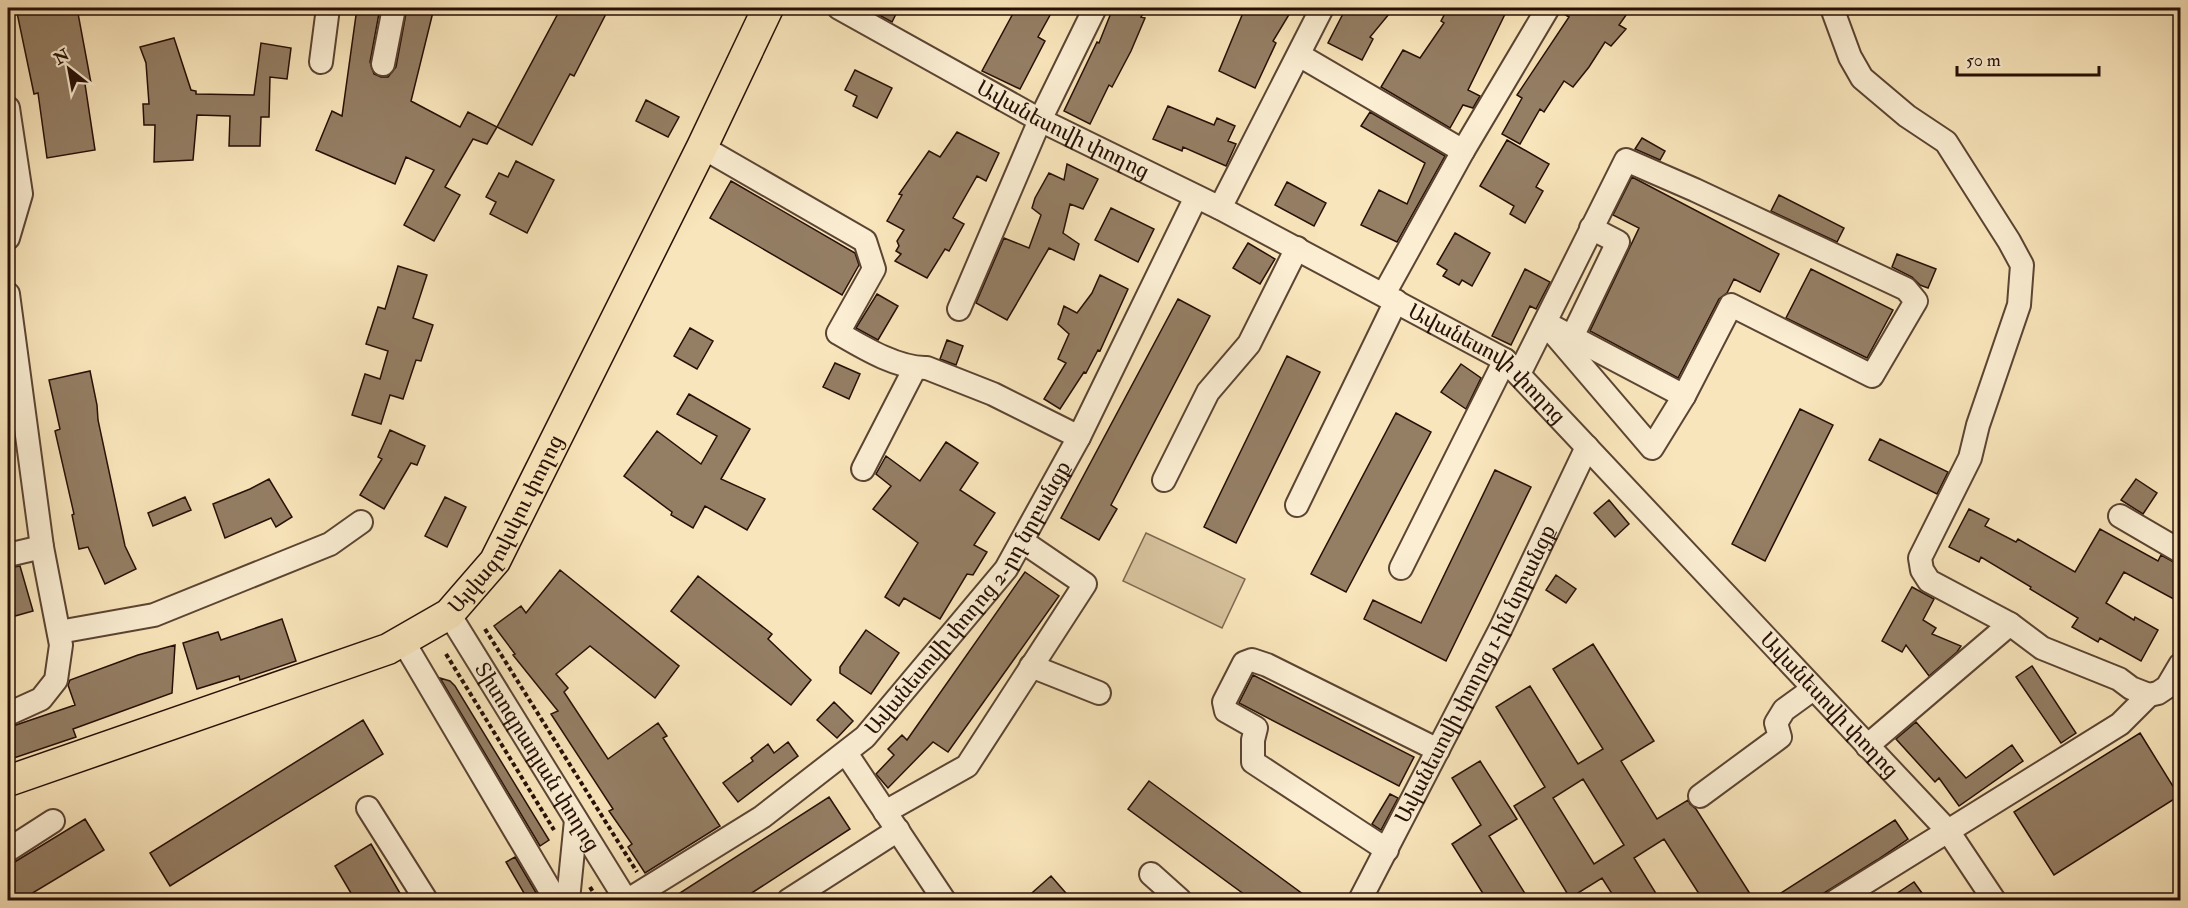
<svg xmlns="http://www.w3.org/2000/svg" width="2188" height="908" font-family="'IM FELL Double Pica','Noto Serif Armenian',serif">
	<rect width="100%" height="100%" fill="#f9e5bb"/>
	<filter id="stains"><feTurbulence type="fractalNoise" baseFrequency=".00333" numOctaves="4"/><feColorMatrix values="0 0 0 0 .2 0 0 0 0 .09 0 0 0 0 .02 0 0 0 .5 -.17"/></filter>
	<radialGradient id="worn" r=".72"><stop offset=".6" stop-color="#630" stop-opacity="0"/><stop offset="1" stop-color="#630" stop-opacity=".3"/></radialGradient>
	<path fill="#d5c19c" stroke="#7e6851" stroke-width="1.5" d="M1146,533l99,46 -23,49 -99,-47z"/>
	<path fill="#947e64" stroke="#260f06" stroke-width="1.5" fill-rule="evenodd" d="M16,8h61l14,75 -6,1 10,66 -48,8 -9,-65 -4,1z
		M357,8h23l-10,54 4,12 7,3h7l8,-10 11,-59h27l-23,93 49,26 8,-15 29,15 -10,17 -14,-5 -28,48 15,8 -26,46 -30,-16 30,-55 -28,-13 -11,27 -79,-34 16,-39 10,5z
		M561,8h48l-35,68 -4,-2 -38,71 -35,-18z
		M866,8h33l-7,14z
		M1016,8h38l-16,29 7,4 -25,48 -38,-18z
		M1113,8h34l-6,9 4,1 -14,33 -19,36 -3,-2 -19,39 -26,-13 33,-69 2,1z
		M1245,8h48l-20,33 3,2 -21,45 -36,-17z
		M1346,8h48l-24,29 3,2 -11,21 -34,-17z
		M1448,8h60l-40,82 12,6 -7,12 -10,-3 -13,23 -69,-41 22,-37 17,8 24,-35 -3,-2z
		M1561,8h70l-12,17 7,4 -15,17 -6,-4 -16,25 -16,20 -9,-6 -20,31 -4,-3 -20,35 -18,-10 20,-36 -5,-3 52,-78 -8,-5z
		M174,38l17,52 5,1v3l58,1 7,-52 30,5 -4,31 -17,-2 -1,40h-8l-1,29h-31l1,-30 -33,-1 -4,45 -39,2 1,-37h-11l-1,-21h6l-3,-41 -6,-16z
		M855,70l37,18 -15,30 -24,-12 4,-10 -12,-6z
		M646,100l33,17 -11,20 -32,-16z
		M1168,106l46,19 3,-7 18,8 -7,15 8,3 -10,22 -43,-19 -1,4 -29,-12z
		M1370,112l75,44 -48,86 -36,-17 18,-35 28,14 18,-41 -64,-37z
		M957,132l42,21 -13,28 -9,-5 -24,42 11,6 -15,27 -4,-2 -18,29 -32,-17 6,-7 -5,-3 3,-5 -2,-5 7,-11 -17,-9 15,-26 -3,-1 30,-43 11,6z
		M1642,138l23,13 -5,9 -25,-11z
		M1507,140l42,24 -13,23 7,4 -18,32 -15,-9 4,-8 -34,-20z
		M516,161l38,19 -27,53 -37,-19 6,-12 -10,-5 13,-24 9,4z
		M1067,164l31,15 -15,30 -13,-5 -7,29 16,11 -5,16 -25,-12 -42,72 -31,-17 28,-65 25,10 12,-33 -9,-7 3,-10 14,-25 15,7z
		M1632,177l147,77 -19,38 -26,-13 -7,14 -8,6 -41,79 -88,-47 49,-103 -26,-13z
		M731,181l124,72 4,12 -17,30 -132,-77z
		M1287,182l39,21 -12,23 -39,-21z
		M1779,195l65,33 -7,14 -66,-31z
		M1111,208l43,21 -16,33 -43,-22z
		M1455,233l35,20 -18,33 -10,-6 -3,5 -16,-9 4,-6 -10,-6z
		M1248,243l27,16 -15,25 -27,-16z
		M1897,254l39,15 -8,19 -8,-3 -8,-8 -20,-10z
		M398,266l29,9 -14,43 20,7 -12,36 -5,-1 -13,39 -13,-4 -9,29 -29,-9 13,-41 15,5 8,-28 -22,-7 12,-37 7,2z
		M1525,269l25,13 -14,27 -6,-3 -19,39 -19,-9z
		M1811,269l82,41 -26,48 -81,-40z
		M1100,275l28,14 -28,62 -2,-1 -12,23 -2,-1 -24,37 -16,-10 22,-36 -8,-4 11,-25 -11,-10 6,-18 13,7 15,-20z
		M877,294l21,12 -20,34 -22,-12z
		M1178,299l32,17 -99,189 6,4 -18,31 -38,-22z
		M690,328l23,13 -16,28 -23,-13z
		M947,340l16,6 -7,19 -16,-6z
		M1287,356l33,16 -84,171 -32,-16z
		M835,363l25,11 -11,25 -26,-12z
		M1461,364l20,14 -15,31 -25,-17z
		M90,371l7,34 1,15 27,126 11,23 -31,15 -17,-37 -9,2 -7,-34 2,-1 -19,-83 5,-2 -11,-49z
		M689,394l61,35 -29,50 44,20 -18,31 -42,-24 -12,22 -22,-13 1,-3 -48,-36 33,-45 44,33 16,-28 -40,-22z
		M1800,409l33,16 -68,136 -33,-17z
		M1396,413l35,19 -85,160 -35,-18z
		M390,430l35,16 -8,19 -6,-2 -27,46 -24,-14 22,-36 -4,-2z
		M1880,439l68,33 -11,22 -68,-34z
		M946,442l32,21 -18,27 35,23 -21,32 13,7 -14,23 -6,-1 -27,45 -36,-21 -5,8 -14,-9 33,-54 -45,-34 18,-23 -15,-12 10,-18 34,25z
		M1495,470l36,17 -85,174 -82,-42 9,-19 48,23z
		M269,479l23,38 -16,10 -5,-9 -46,20 -12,-34 37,-15z
		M2136,479l21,14 -14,21 -22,-14z
		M185,497l6,13 -38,16 -5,-13z
		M445,497l21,10 -19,40 -22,-11z
		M1609,500l20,24 -14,13 -21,-24z
		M1969,509l20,10 -4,7 31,16 2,-3 57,33 25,-43 58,32 3,-6 20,11v37l-57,-31 -18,31 28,17 1,-3 23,13 -17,31 -41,-23 -2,4 -26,-15 6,-9 -48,-29 1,-2 -50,-30 -2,5 -30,-15z
		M20,566l13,45 -18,5 -7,-24v-24z
		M560,570l119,96 -24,32 -65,-52 -34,28 12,14 -4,4 44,67 50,-36 9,13 -4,2 57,88 -75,47 -17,-26 4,-3 -23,-33 4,-2 -62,-95 7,-3 -45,-56 2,-1 -21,-28 27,-20 5,7z
		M1025,572l34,24 -111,156 -15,-10 -45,46 -12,-14 18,-19 -6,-6 14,-14 5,5z
		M1556,575l20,14 -10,14 -20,-13z
		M698,576l74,58 -4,5 43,41 -20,25 -120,-94z
		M1912,587l22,12 -11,21 13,8 -4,6 29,12 -4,6 -28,24 -23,-31 -4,7 -20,-11z
		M282,619l14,42 -56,19 -1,-4 -42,13 -14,-46 35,-11 3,8z
		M866,630l33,23 -28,41 -31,-21v-6z
		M1593,644l61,97 -33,20 36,58 31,-19 2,4 6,5 58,91h-51l-39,-61 -30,19 26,42h-44l-14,-22 -32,20 -56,-92 31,-19 -49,-80 34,-21 48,78 25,-15 -50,-80zM1583,779l41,66 -30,19 -41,-66z
		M175,645l-3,48 -99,36 3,8 -68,23v-24l5,-2 -3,-7 65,-22 -7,-20 2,-5 68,-25z
		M2032,666l44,67 -15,10 -45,-66z
		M1253,675l161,82 -15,29 -160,-83z
		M440,678l10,3 5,5 94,154 -9,6z
		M834,702l19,19 -16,17 -20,-18z
		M363,720l20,34 -213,132 -20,-33z
		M1916,722l50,56 46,-33 11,16 -64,45 -20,-28 -4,4 -39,-43z
		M2140,733l39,63 -125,79 -40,-63z
		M788,742l10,14 -60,46 -15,-19 30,-22 -2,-3 17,-14 6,9z
		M1480,761l37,58 -28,17 40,64h-42l-35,-56 29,-19 -29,-47z
		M1149,781l162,119h-59l-124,-91z
		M1390,794l8,4 -17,32 -9,-6z
		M829,797l21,32 -109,71h-72z
		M85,819l19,31 -83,50h-13v-34z
		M1895,820l13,19 -31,21 -64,40h-43z
		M371,844l33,56h-49l-20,-34z
		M515,857l23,39 -7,4h-3l-22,-38z
		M1051,876l21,24h-48z
		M1914,882l13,18h-40z"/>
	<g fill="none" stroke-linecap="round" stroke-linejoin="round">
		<g stroke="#5b4433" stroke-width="26">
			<g id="minor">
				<path id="s1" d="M839,8l201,112 180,88 285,152 443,471 46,69"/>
				<path d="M1832,8l18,49 12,21 45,38 39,26 63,99 13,24 -3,40 -41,120 -8,33 -50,100 2,12 7,11 81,43"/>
				<path d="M1299,55l164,96"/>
				<path d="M321,62l7,-54"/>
				<path d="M383,64l11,-56"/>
				<path d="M8,108l13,86 -13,44"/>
				<path d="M702,147l163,94 9,28 -36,64c24,14 60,36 89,35l66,26 86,43"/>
				<path d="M1220,208l102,-200"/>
				<path d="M8,294l34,253 19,98 -5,35 -15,19 -33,15"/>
				<path d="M1384,294l79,-143 85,-143"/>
				<path d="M959,309l81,-189 55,-112"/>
				<path d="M1555,328l129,68"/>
				<path d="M1572,337l46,-95 -27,-14"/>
				<path d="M1519,374l107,-214 69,30 211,99 10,12 -44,75 -141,-71 -47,91 -32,52 -107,-125"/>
				<path d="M863,469l52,-101"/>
				<path d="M1164,480l44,-88 41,-48 48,-96"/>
				<path d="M1297,505l99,-204"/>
				<path d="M2120,516l60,35"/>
				<path d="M8,555l34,-8"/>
				<path d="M1401,568l104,-208"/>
				<path id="s2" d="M449,614l177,286"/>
				<path d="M59,632l95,-17 176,-71 31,-22"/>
				<path d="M403,641l153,259"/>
				<path d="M1031,666l68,27"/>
				<path d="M1867,746l143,-122 32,24 77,31 12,9 18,7 9,-2 9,-6 13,-22"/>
				<path d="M846,753l98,147"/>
				<path d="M1700,796l80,-59 -4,-14 8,-13 29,-21"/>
				<path d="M368,808l58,92"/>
				<path d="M885,812l82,-46 118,-182 -63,-43"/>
				<path d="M8,850l45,-29"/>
				<path d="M1387,850l-134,-88v-22l3,-12 -30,-17 -2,-9 20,-39 8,-3 15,5 171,85"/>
				<path d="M1151,874l29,26"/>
				<path d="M568,900l8,-80"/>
				<path id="s3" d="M628,900l134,-83 103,-80 141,-168 73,-132 117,-240"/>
				<path d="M789,900l109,-70"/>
				<path id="s4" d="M1360,900l141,-272 86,-181"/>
				<path d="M1837,900l283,-176 29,-29"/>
			</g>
		</g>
		<g stroke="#260f06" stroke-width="33">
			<g id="major">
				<path id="s5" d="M8,781l380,-132 61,-35 46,-53 207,-414 66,-139"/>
			</g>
		</g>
		<path stroke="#260f06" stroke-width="4" stroke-dasharray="4.5 3" stroke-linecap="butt" d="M485,629l152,243
			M446,654l108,176
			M590,887l8,13"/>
		<use href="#minor" stroke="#fbeed3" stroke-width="22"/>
		<use href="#major" stroke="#f9e5bb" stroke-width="30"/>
	</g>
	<g text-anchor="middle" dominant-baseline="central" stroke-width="4.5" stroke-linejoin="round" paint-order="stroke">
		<g font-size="21" fill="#260f06" stroke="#fbeed3">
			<text stroke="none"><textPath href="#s1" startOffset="255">Ավանեսովի փողոց</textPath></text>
			<text stroke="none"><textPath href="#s1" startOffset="741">Ավանեսովի փողոց</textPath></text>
			<text stroke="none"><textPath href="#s5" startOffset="580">Այվազովսկու փողոց</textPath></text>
			<text stroke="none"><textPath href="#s3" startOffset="462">Ավանեսովի փողոց 2-րդ նրբանցք</textPath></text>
			<text stroke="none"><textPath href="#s4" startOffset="254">Ավանեսովի փողոց 1-ին նրբանցք</textPath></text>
			<text stroke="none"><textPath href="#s1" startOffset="1227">Ավանեսովի փողոց</textPath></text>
			<text stroke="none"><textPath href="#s2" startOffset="168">Տիտոգրադյան փողոց</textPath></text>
		</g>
	</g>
	<rect width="2188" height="908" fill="none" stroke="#f9e5bb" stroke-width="30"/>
	<rect x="9" y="9" width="2170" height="890" fill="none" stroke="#260f06" stroke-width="3"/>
	<rect x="15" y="15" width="2158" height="878" fill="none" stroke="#260f06" stroke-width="1.5"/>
	<g transform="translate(69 69) rotate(329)" stroke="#fbeed3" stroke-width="4.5" paint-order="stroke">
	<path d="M0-4.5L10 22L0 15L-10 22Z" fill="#260f06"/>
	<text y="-9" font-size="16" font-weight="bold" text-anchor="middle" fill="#260f06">N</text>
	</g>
	<path d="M1957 66v9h142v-9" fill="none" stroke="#260f06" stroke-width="3"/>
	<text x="1966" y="66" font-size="18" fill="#260f06" stroke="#fbeed3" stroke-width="4.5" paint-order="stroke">50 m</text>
	<rect width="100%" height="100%" filter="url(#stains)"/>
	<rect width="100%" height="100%" fill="url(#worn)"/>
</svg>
